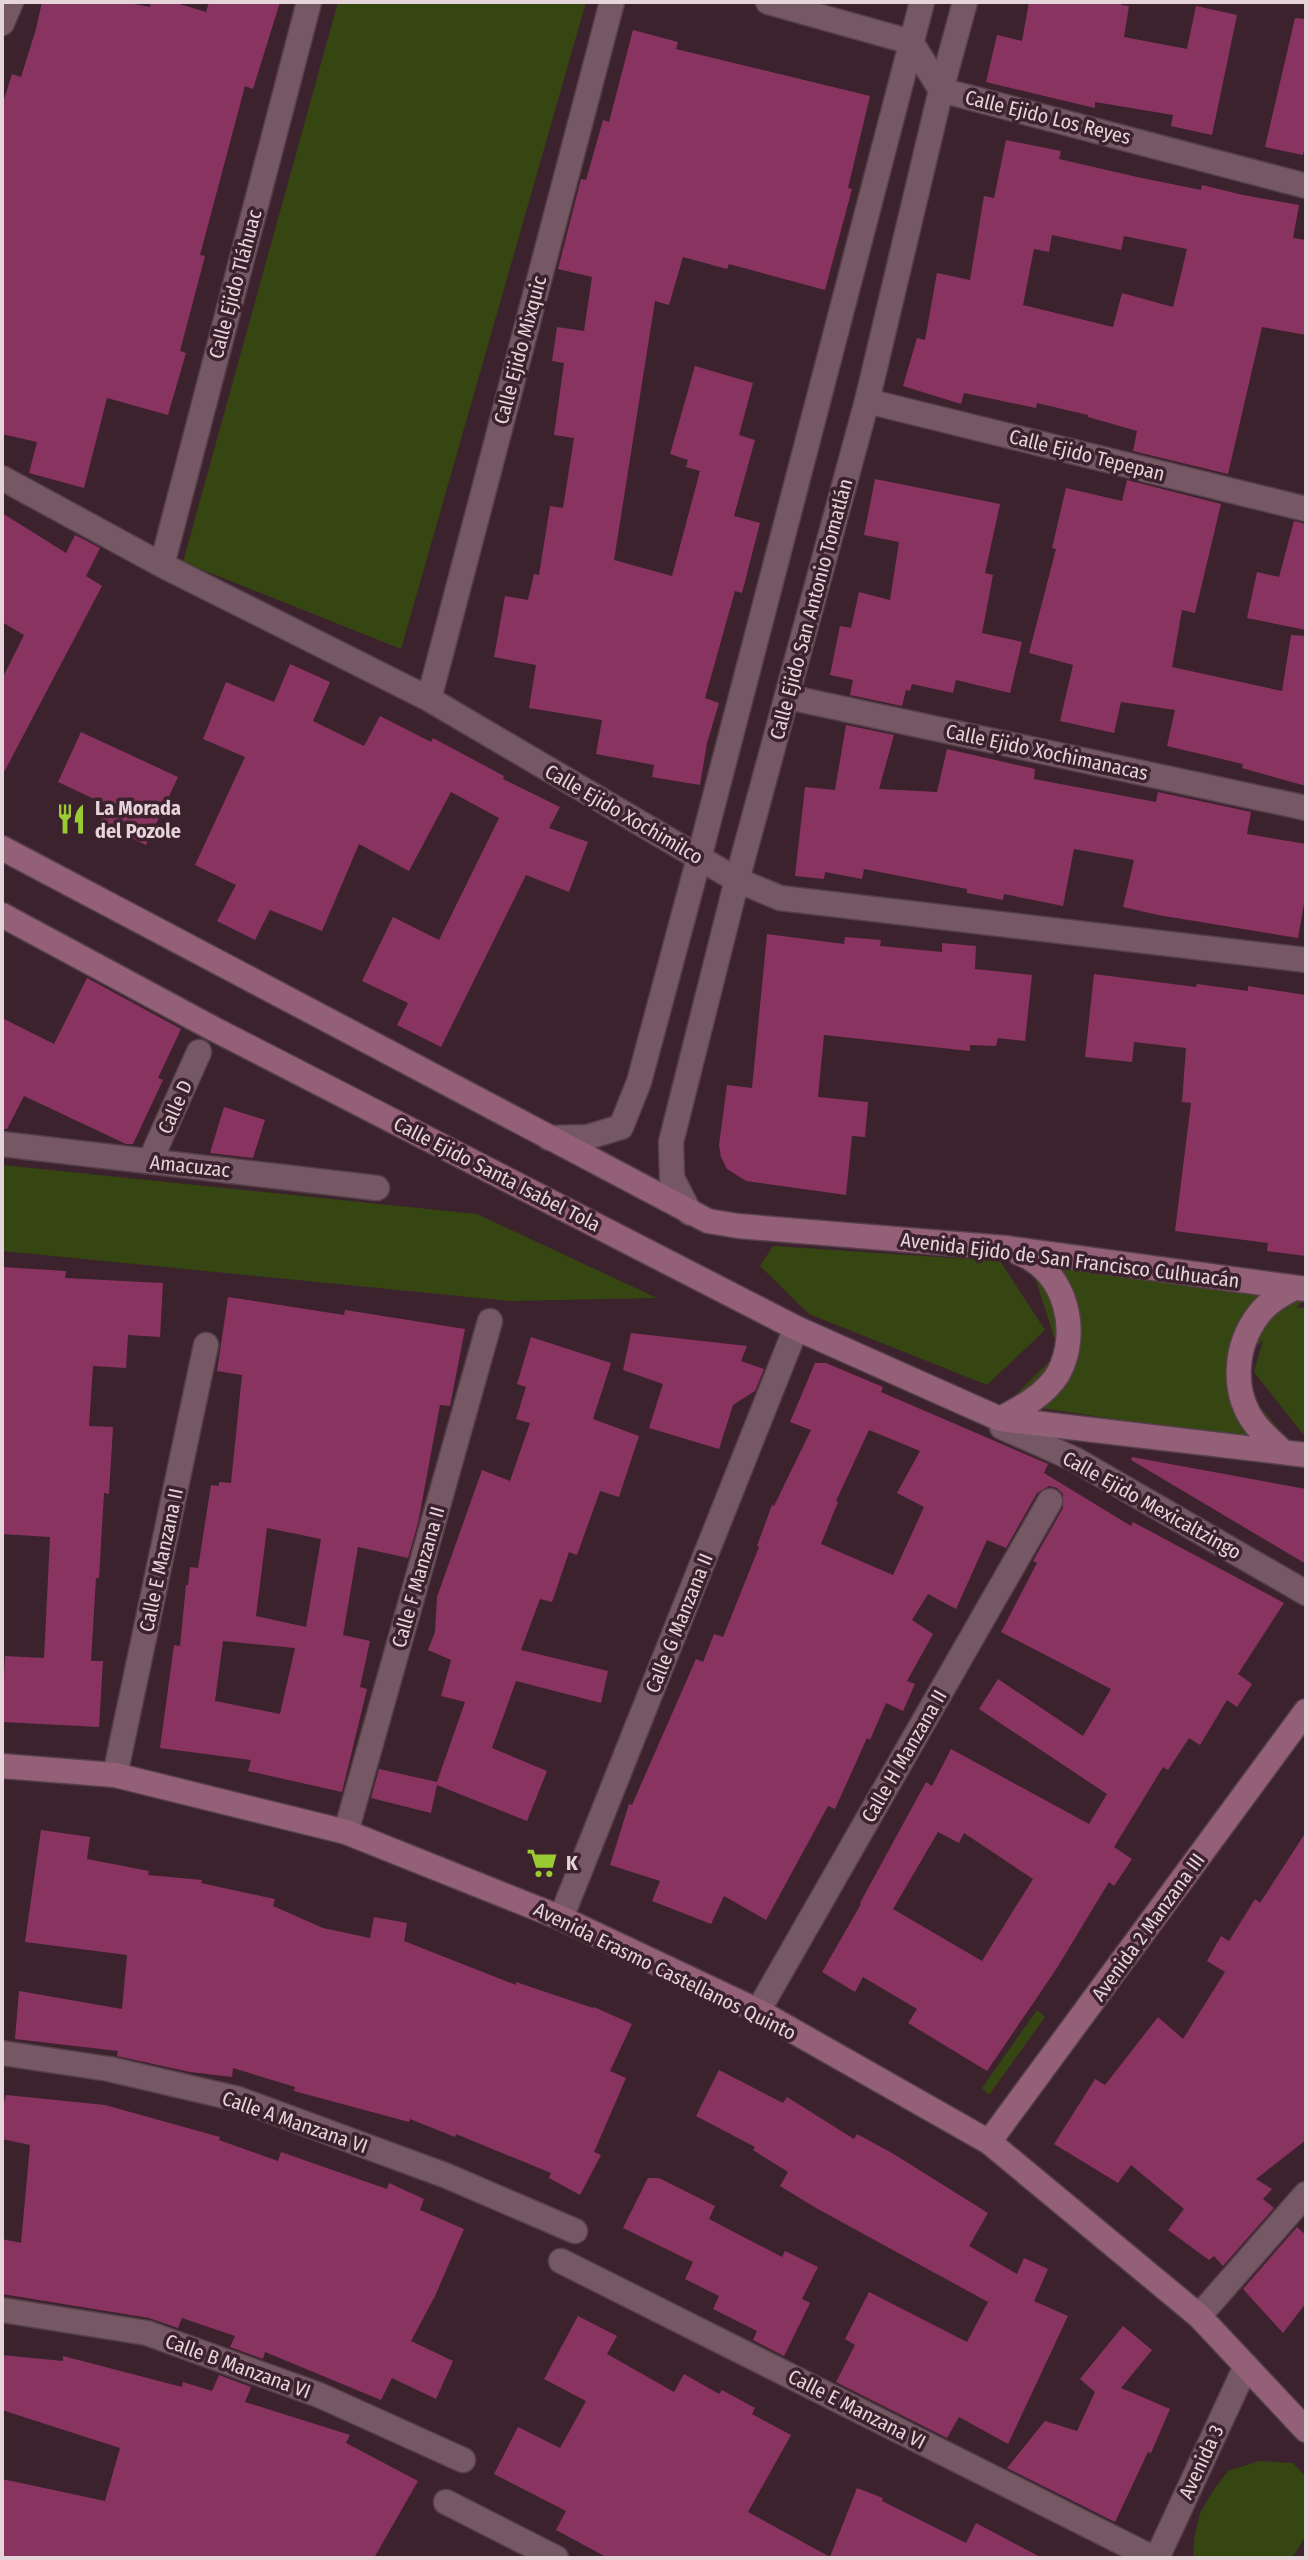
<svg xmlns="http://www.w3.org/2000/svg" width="1308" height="2560" font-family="'Fira Sans Condensed',sans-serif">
	<rect width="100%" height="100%" fill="#3c222d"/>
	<path fill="#354612" d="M338,2h248l-185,647 -218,-87z
		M2,1165l475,49 180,84 -146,3 -509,-50z
		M773,1246l227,15 45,69 -58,55 -178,-71 -49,-48z
		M1030,1262l249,31 23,9 -6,6 10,-1v131l-52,-66 9,-32 -33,31 63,75 -286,-43 52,-51z
		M1037,2010l8,7 -56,78 -7,-7z
		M1259,2461l34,2 13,14v59l-14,22h-99l1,-19 6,-26 15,-25 13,-17z"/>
	<path fill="#893460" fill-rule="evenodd" d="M42,2h82l26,5 1,-5h22l33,10 3,-10h71l-27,87 -8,-3 -45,169 5,1 -25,95 6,2 -18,62 -61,-17 -23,90 -55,-15 8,-31 -35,-8v-328l10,-32 9,3 15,-48z
		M1029,2h93l-1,3 8,1 -5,31 63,12 9,-43 41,9 -25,120 -41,-9 2,-11 -78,-13v6l-109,-26 11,-47 25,6z
		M1295,18l11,1v122l-3,14 -38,-8z
		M633,30l45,12 -2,7 194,47 -22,92 4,1 -27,101 -96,-26 -2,5 -44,-12 -14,48 -14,-4 -41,259 58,16 28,-105 -14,-4 2,-7 -18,-6 25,-88 58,17 -14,52 16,5 -21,76 26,7 -18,70 -7,-2 -30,107 14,5 -12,40 -7,42 -48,-8 2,-12 -58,-11 6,-34 -73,-12 7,-43 -42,-8 11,-61 23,4 6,-26 5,1 11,-69 13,2 11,-70 -20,-3 10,-72 -12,-2 5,-34 27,4 8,-54 -34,-8 23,-90 5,1 17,-60 6,2z
		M1006,140l55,11 -2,8 78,18 64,13 1,-5 41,10 56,10 -6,33 13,2v95l-44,-8 -34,147 -95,-23 4,-20 -49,-14v-2l-51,-12 -1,5 -72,-15 -3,11 -58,-18 14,-48 8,2 12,-67 33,7 14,-84 10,2zM1052,235l69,15 3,-14 63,13 -14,58 -51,-14 -9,34 -90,-22 11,-56 15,3z
		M875,479l125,25 -15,69 8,2 -11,58 40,9 -12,51 -54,-13 -3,13 -41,-9 -2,7 -4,-1 -4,16 -52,-11 3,-15 -23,-5 10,-49 11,2 8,-36 31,8 9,-58 -35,-7z
		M1127,480l94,24 -26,109 -13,-3 -10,57 110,24 9,-56 15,1v150l-64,-18 1,-4 -76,-18 8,-36 -54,-8 -7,31 -54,-12 13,-56 -44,-12 27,-104 -4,-1 14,-60 56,13z
		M2,513l64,40 9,-18 25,13 -14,28 16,10 -100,190v-97l22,-44 -22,-13z
		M1294,521l12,3v106l-59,-12 10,-46 22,5z
		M290,664l40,18 -17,39 51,25 16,-30 51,26 2,-4 71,38 -1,3 57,28 -11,21 39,14 -19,50 -43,-17 -85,172 -44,-22 11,-22 -46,-22 31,-64 46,23 60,-122 -48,-26 -42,79 -50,-27 -37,87 -52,-21 -15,30 -38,-19 19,-36 -41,-20 50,-108 -42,-18 23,-57 48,20z
		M846,725l48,10 -15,54 58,3 10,-43 88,20 -1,10 122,23 2,-10 93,20 -4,22 59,10v48l-8,46 -140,-23 -35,-8 11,-47 -60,-11 -11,57 -59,-12 -1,6 -36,-7v-4l-103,-20 -2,10 -37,-7 -1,7 -29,-3 10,-89 30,3z
		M81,732l97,45 -32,68 -47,-22 8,-18 -49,-23z
		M767,934l77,10 1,-7 36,3 -1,6 62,6v-9l34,3 -1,23 57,6 -7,66 -27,-3 -2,8 -26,-1v6l-146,-16 -6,62 50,5 -3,35 -13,-1 -6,59 -100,-14 -19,-12 -6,-12 -2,-12 8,-60 25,3z
		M1094,974l102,13 1,-3 51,7v-5l58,9v261l-39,-5 1,-8 -93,-12 16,-128 -9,-1 4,-54 -52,-6 -2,20 -47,-5z
		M87,978l94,51 -23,49 5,2 -30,64h-7l-102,-48 -17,33h-5v-111l52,26z
		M224,1107l41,13 -12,38 -43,-5z
		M2,1267l64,4 -1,7 98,5 -3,54 -32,-2 -2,33 -33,-2 -4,60 24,1 -4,67 -5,-1 -5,85h-3l-5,83h12l-4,66 -97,-5 3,-66 39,2 6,-121 -48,-3z
		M228,1297l116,18 1,-5 120,19 -15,77 -10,-1 -22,118 -10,35 -50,-11 -15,88 27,6 -10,46 7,2 -25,103 -94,-21 3,-11 -91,-12 14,-103 6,1 6,-61h2l2,-18 8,1 13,-83 8,1v-4l12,1 11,-108 -25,-4zM267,1528l54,11 -15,88 -50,-11zM223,1641l72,7 -15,66 -65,-13z
		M631,1333l116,13 -6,15 23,8 -9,22 -22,14 -14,44 -70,-21 14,-44 -40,-14z
		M531,1337l80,26 -18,56 46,17 -20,61 -19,-6 -23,64 -8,-3 -17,50 -12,-3 -19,51 87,21 -7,32 -85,-22 -24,67 55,23 -20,50 -90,-36 -6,28 -60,-15 8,-29 58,13 28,-80 -24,-6 10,-36 -23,-10 7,-18 2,-35 45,-127 28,11 20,-58 -14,-4 10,-32 -9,-3z
		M815,1363h11l57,24 -2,5 167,72 -4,9 87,53 2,-4 151,81 -46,71 14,10 -15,23 -10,-7 -27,45 -11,-7 -21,32 -5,-3 -49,80 18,12 -18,27 -5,-4 -54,89 -68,100 -79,-48 9,-14 -54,-32 -8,15 -33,-20 39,-68 -1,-1 66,-121 6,4 19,-37 138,75 18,-30 -128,-85 19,-30 85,57 28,-47 -110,-57 36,-69 -4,-2 30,-53v-14l-6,-6 -8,-2 -12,7 -31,55 -19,-8 -31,69 -28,-15 -16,26 21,14 -26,47 8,3 -12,27 -17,-8 -16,37 -3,-2 -32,71 -7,-3 -62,114 -42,-24 -13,28 -59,-23 8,-20 -50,-16 19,-61 3,1 64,-146 7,3 11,-28 9,3 36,-90 -2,-1 15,-41 2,1 37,-76 -21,-8zM869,1430l51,21 -23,42 27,14 -31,68 -72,-31 17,-42 -2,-1zM938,1832l21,11 5,-10 69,46 -51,82 -89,-52z
		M1132,1457l174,32v75l-175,-104z
		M41,1830l49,7 -3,22 62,12 -1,4 54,5 -1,3 74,16 -2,7 50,22 47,10 4,-21 33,6 -3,18 112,44v-3l77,26 1,-1 38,17 -22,47 16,7 -32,74 7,3 -21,40 -31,-17 2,-5 -95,-39 -1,3 -45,-18 -1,3 -115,-31 1,-4 -62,-19 -1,9 -42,-5 -73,-16 1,-5 -103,-12 4,-48 103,18 5,-54 -102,-13z
		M1306,1832v308l-50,39 16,10 -9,10 11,9 -51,58 -9,-10 -5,4 -41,-30 16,-21 -53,-44 -13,18 -64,-39 41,-65 10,6 53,-68 25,22 42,-67 -18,-11 14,-25 8,5 26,-42 5,4z
		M719,2070l64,33 4,-6 67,42 3,-5 35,19 96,60 -19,33 48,28 7,-16 24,11 -14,32 34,15 -60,128 -49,-27 -12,21 -111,-56 19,-37 -10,-6 24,-47 98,50 21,-40 -172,-94 -36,-22 8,-14 -35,-22 2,-3 -59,-31z
		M6,2095l99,10 115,32 -1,3 59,21 3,-9 106,37 2,-6 35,16 -4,11 44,19 -29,67 -24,45 42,20 -17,38 -44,-21 -11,22 -116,-48 -2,7 -33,-12 5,-11 -53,-18 -4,10 -29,-10 -147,-24v-55l19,4 9,-98 -28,-6v-29z
		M648,2178h11l56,28 -6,13 73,38 3,-6 33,16 -16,32 8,4 -26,53 -31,-16 4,-9 -44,-22 6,-13 -34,-17 8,-17 -70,-34z
		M1297,2227l9,8v68l-23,30 -40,-44z
		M578,2316l39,20 -10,18 67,38 10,-18 35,20 3,-4 33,18 -3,6 39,21 -43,77 82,45 27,-69 26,10 -1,3 84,42 10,-20 66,35h-434l-52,-28 10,-19 -72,-37 24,-47 42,21 26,-47 -42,-22z
		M1123,2326l29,24 -31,38 49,21 -19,44 -3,-1 -33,70 -108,-54 38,-47 32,10 18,-39 -15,-13z
		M2,2355l61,6v-5l119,31 1,-5 29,9 7,-16 32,12 -6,15 105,33 -4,8 72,38 -44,77h-372v-79l103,22 15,-53 -118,-38z"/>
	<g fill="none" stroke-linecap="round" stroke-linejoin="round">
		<g stroke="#553f49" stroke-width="27">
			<path id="street" d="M768,2l143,40 30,48 365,96
				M2,23l9,-21
				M867,401l439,108
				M2,478l160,87 267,134 308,181 43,18 526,62
				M162,565l147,-563
				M788,697l518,111
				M429,699l183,-697
				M549,1138l39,-1 33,-10 18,-45 60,-224 223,-856
				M2,1144l375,44
				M150,1161l49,-109
				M690,1213l-18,-35 -1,-36 66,-262 130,-479 74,-311 24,-88
				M1000,1419l2,8 72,32 232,134
				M115,1775l91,-430
				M346,1832l144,-511
				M561,1918l235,-590
				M758,2011l292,-510
				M2,2053l107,16 129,30 209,77 128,55
				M561,2261l592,297
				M2,2310l145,23 172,62 144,65
				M1199,2316l107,-122
				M446,2502l110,56
				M1157,2558l89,-192"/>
		</g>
		<g stroke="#553f49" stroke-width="27">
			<path id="secondary" d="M2,848l706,373 30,5 268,22 300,41
				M2,915l210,113 584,300 204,91 306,36
				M1000,1419c21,-11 45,-24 58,-45 23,-41 8,-104 -39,-121
				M1283,1452c-9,-9 -19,-17 -27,-27 -25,-32 -22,-79 3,-111 9,-12 22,-19 35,-26
				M2,1766l113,9 231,57 215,86 197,93 231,131 210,174 107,114
				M989,2142l317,-431"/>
		</g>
		<use href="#street" stroke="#765865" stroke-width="24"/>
		<use href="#secondary" stroke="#946078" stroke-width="24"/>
	</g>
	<defs>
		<g id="restaurant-bare" transform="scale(2.4)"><path d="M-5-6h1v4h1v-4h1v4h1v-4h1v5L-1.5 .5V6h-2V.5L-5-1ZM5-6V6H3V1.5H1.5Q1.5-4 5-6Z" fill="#9bcb33" stroke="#3c222d" stroke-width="2.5" paint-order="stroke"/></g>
		<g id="supermarket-bare" transform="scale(2.4)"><path d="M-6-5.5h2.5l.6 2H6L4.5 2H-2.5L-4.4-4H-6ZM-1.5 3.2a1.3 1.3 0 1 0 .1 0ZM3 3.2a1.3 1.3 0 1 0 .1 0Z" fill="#9bcb33" stroke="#3c222d" stroke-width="2.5" paint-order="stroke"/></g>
	</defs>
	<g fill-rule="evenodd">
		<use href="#restaurant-bare" x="71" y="819"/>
		<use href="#supermarket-bare" x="542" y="1863"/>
	</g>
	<g text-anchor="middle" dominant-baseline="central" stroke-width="7" stroke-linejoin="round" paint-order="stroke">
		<g font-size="20" fill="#e6d4db" stroke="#3c222d">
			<text transform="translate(1048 117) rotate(14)">Calle Ejido Los Reyes</text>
			<text transform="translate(235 284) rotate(-75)">Calle Ejido Tláhuac</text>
			<text transform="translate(520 350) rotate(-75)">Calle Ejido Mixquic</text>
			<text transform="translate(1087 455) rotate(14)">Calle Ejido Tepepan</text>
			<text transform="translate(811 609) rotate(-75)">Calle Ejido San Antonio Tomatlán</text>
			<text transform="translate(1047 752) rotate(12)">Calle Ejido Xochimanacas</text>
			<text transform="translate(624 814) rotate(30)">Calle Ejido Xochimilco</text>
			<text transform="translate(175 1107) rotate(-66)">Calle D</text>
			<text transform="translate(190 1166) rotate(6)">Amacuzac</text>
			<text transform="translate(497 1174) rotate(27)">Calle Ejido Santa Isabel Tola</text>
			<text transform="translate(1070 1260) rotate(7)">Avenida Ejido de San Francisco Culhuacán</text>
			<text transform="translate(1152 1505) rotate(29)">Calle Ejido Mexicaltzingo</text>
			<text transform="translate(161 1560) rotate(-78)">Calle E Manzana II</text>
			<text transform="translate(418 1577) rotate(-74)">Calle F Manzana II</text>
			<text transform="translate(679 1623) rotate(-68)">Calle G Manzana II</text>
			<text transform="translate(904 1756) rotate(-60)">Calle H Manzana II</text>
			<text transform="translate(1148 1927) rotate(-54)">Avenida 2 Manzana III</text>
			<text transform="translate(665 1971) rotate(26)">Avenida Erasmo Castellanos Quinto</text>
			<text transform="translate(295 2122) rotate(19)">Calle A Manzana VI</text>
			<text transform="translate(238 2366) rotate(20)">Calle B Manzana VI</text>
			<text transform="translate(857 2409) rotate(27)">Calle E Manzana VI</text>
			<text transform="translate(1201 2462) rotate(-65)">Avenida 3</text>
		</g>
		<g font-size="20" font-weight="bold" fill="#e6d4db" stroke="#3c222d" text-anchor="start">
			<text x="95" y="808">La Morada<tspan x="95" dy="23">del Pozole</tspan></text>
			<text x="566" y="1863">K</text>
		</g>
	</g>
	<rect width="1308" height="2560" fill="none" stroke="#e6d4db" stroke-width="8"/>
</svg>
